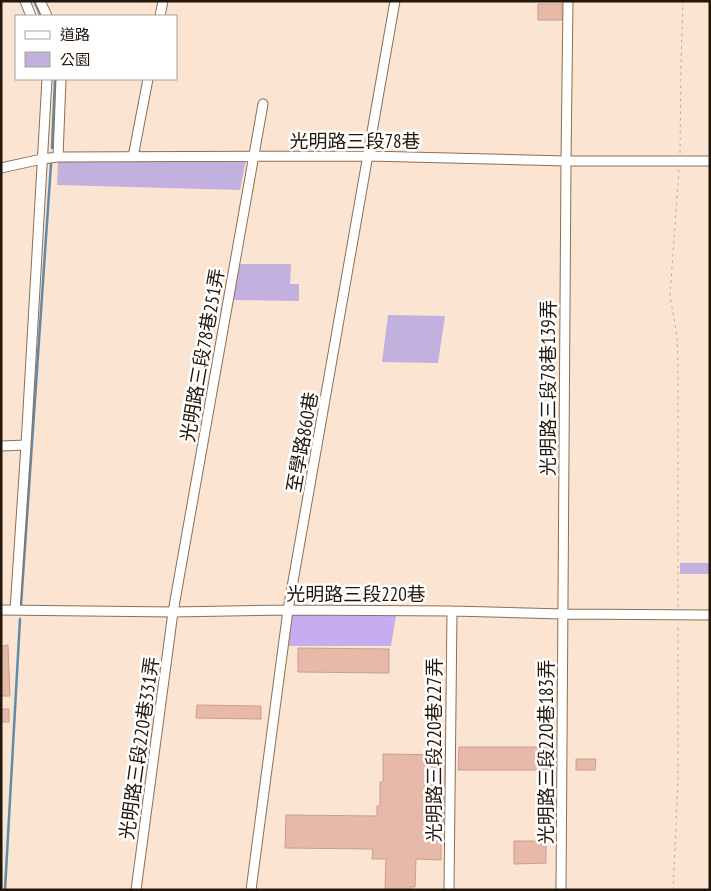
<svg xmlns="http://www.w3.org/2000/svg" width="711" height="891" font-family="'PT Sans Narrow','Noto Sans TC',sans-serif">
	<rect width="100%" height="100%" fill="#fbe4d2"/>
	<path fill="#c2b0de" d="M246,160l-6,30 -183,-5 1,-24z
		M235,264h56l-1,20h9v17l-68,-1z
		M388,315l57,1 -7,47 -56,-1z
		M680,563h30v11h-30z"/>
	<path fill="#c7adf0" d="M291,615l105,1 -5,30h-102z"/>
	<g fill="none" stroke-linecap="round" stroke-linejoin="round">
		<path stroke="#618aa9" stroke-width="2.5" d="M34,1l7,15
			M52,148l3,-69
			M21,605l30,-441
			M5,890l15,-271"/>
	</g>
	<path fill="#e7b9a8" stroke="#cb9e8d" d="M538,4h24v16h-24z
		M8,645l2,51h-9v-50z
		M298,648l91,1v24l-91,-1z
		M197,705l64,1v13l-65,-1z
		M1,709h8v13h-8z
		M139,740h7v11h-7z
		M459,747h94v23h-95z
		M383,754l61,1v50l-1,24h-2v31l-25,-1 -1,28h-5v3h-25l1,-31h-14l1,-10 -88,-1 1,-33 91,1v-10h3v-24h3z
		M576,759h20l-1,11h-19z
		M514,841h32v22l-32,1z"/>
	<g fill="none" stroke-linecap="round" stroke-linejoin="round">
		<g stroke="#8f6e51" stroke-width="11">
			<path id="minor" d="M25,1l6,15
				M40,1l7,15
				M160,16l3,-15
				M58,157l3,-78
				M133,157l15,-78
				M1,168l41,-9 16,-2 310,-1 198,5h144
				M1,446l25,-1
				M1,610l172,2 115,-2 164,1 111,3 147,1
				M15,610l11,-165 21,-366
				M136,890l37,-278 90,-508
				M251,890l37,-280 107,-609
				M449,890l3,-279
				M561,890l5,-729 2,-160"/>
		</g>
		<path stroke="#baa696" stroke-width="1" stroke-dasharray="2.5 4" stroke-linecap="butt" d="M680,153l1,-90 2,-62
			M678,607v-239l-1,-32 -7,-41 9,-126
			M673,890l5,-109v-158"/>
		<use href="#minor" stroke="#fff" stroke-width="9"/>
	</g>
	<g text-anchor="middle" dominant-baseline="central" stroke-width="5" stroke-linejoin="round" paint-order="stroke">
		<g font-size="19" fill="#23160a" stroke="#fff">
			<text x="355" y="141">光明路三段78巷</text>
			<text transform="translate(202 355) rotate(-80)">光明路三段78巷251弄</text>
			<text transform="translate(548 388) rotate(-90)">光明路三段78巷139弄</text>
			<text transform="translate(302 442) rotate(-80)">至學路860巷</text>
			<text x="356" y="594">光明路三段220巷</text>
			<text transform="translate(139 748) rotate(-82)">光明路三段220巷331弄</text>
			<text transform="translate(434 750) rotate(-90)">光明路三段220巷227弄</text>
			<text transform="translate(546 752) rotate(-90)">光明路三段220巷183弄</text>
		</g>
	</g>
	<rect width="711" height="891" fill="none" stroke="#23160a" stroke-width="5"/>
	<rect x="15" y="15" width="162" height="65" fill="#ffffff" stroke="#a7a29d"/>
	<rect x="25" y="31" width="25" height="8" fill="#ffffff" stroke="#a7a29d"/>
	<text x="60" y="40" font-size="15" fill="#23160a">道路</text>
	<rect x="25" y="52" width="25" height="15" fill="#c2b0de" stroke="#a7a29d"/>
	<text x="60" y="65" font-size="15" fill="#23160a">公園</text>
</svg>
